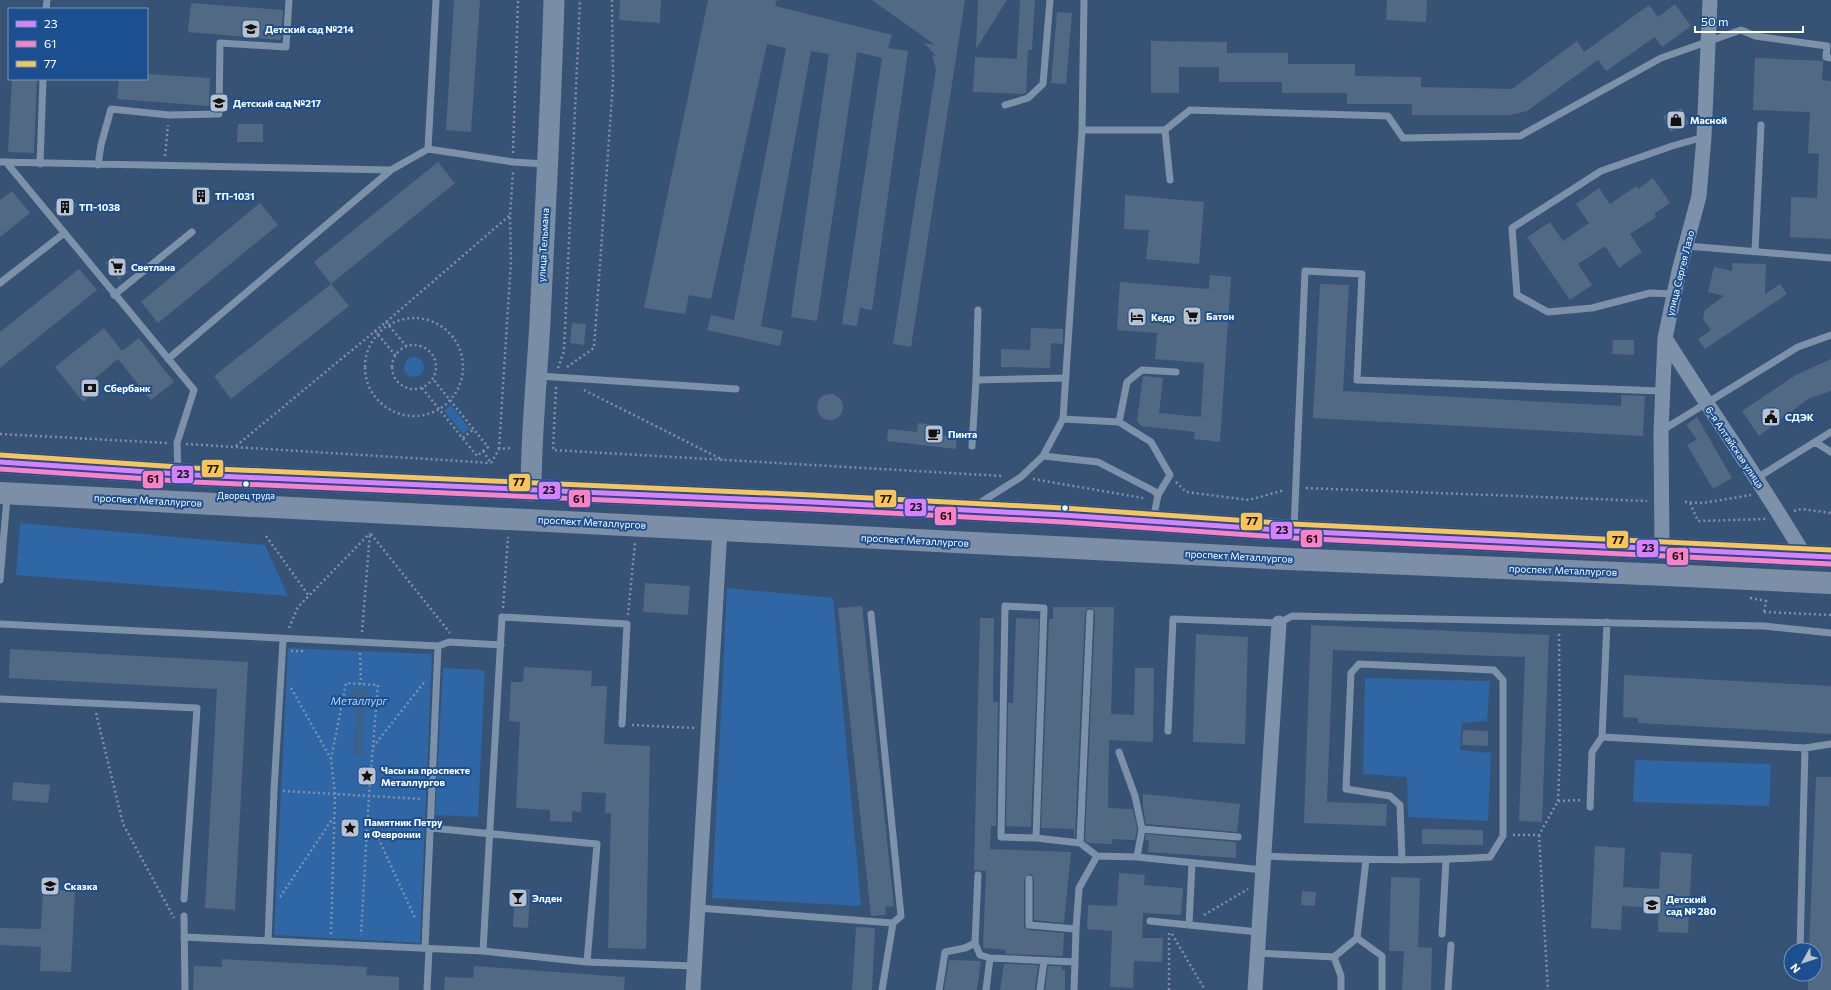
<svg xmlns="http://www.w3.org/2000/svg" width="1831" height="990" font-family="Commissioner,sans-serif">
	<rect width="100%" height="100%" fill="#365274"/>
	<path fill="#2f66a5" d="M404 367a10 10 0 1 1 20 0a10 10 0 1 1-20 0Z
		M451,405l19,24 -7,5 -19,-23z
		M20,523l245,22 23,51 -272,-21z
		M727,588l106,10 28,308 -149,-8z
		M288,648l144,6 -12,289 -146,-8z
		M443,668l42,2 -7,147 -43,-2z
		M1365,678l125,3 -3,40 -25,2 -2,27 31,3 -3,68 -80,-4 -1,-40 -44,-3z
		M1635,760l136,4 -2,42 -136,-4z"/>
	<path fill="#3b618d" d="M357,687l10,3 5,9 -2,7 -6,5 -2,33h2v12l-11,-1 3,-44c-7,-4 -10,-9 -7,-17z"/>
	<path fill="#526984" d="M454,0h26l-9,132 -25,-2z
		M620,0h41l-1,23 -41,-3z
		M708,0h69l-2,6 117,29 -4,13 20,3 -36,259 -12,-2 -3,18 -15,-2 40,-266 -25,-6 -40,269 -26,-4 38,-263 -18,-3 -50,275 22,5 -3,15 -73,-16 4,-15 23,5 52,-272 -19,-4 -56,255 -22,-4 -4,19 -41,-6z
		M872,0h93l-54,347 -18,-3 43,-275 -4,-14 4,1 -12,-13 11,2z
		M978,0h29l-31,49z
		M1020,0h15l-3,50h-4l-2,43 -3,1 -50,-2 2,-35 42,2z
		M1387,0h40l-1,22 -40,-2z
		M191,3l92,7 -2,30 -93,-8z
		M1675,4l16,22 -29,21 -7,-10 -49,34 -8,-11 -71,51 -17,4h-98v-11h-65v-11h-65v-11h-63v-15h-40v26h-28v-52l76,1v11h61v11h67v12l66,1v10l91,2 65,-48 7,11 65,-47 9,12z
		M1057,12l15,1 -6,71 -15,-1z
		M1755,58l68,3 -1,19 9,1v158l-41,-2 1,-40 26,1 2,-44 -11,-1 2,-41 -57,-2z
		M147,74l63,4 -1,28 -92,-7 2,-20h28z
		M12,79h25l-3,74 -26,-1z
		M1682,108l7,16 -19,8 -7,-16z
		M238,124h25v18h-26z
		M438,162l17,21 -124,101 -17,-22z
		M1653,178l17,25 -16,11 2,3 -26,17 12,18 -23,16 -14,-22 -27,18 14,21 -22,15 -43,-63 23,-15 13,19 26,-18 -13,-19 23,-16 11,16 26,-18 2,3z
		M195,190l12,1v11h-12z
		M12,191l18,22 -30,24v-37z
		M1125,195l79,7 -5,62 -53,-5 3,-29 -25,-1z
		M69,197l8,9 -16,12 -7,-9z
		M260,203l18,22 -120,98 -17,-21z
		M114,255l14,17 -9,8 -14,-17z
		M1732,263l34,1 -1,30 15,-10 7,10 -82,55 -7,-10 13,-9 -8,-11 2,-9 19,-14 -16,-4 6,-25 18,4z
		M79,269l18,21 -97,78v-36z
		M1210,275l21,2 -11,165 -26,-3 1,-7 -54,-6 -4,-5 6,-45 20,2 -4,35 42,4 3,-54 -49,-4 2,-26 -40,-3 3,-48 89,7z
		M331,284l18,22 -118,93 -17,-23z
		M1320,284l29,1 -6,106 278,15v-11l24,1 -2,40 -330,-18z
		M572,323l14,1 -2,21 -14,-2z
		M104,328l18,23 17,-13 35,44 -23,18 -33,-41 -31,26 7,8 -11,9 -28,-35z
		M1031,328l32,1v15l-12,-1 -1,25 -49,-1v-18l29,1z
		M1613,340h21v15l-22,-1z
		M1831,359v32l-23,8 -49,37 -17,-25 54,-36z
		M817 407a13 13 0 1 1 26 0a13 13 0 1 1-26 0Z
		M1697,417l35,61 -19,11 -26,-44 10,-6 -11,-14z
		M918,423l18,2 -1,9 22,3 -1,12 -69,-8 1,-12 29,3z
		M645,583l45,3 -2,29 -45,-3z
		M862,606l32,300 -9,1 1,8 -15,1 -33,-308z
		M1053,607h61l-3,107 23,1 1,-47h19l-1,74 -44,-2 -1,68 25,1 4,20 -2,11 -22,-1 -1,5 -23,-1 -4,-2 10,-228 -4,-5 -4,1 -2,4 -10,224h-1v-8l-33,-1 8,-209h4z
		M980,618h14l-1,84h5l-2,124h-5l-1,23 81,3 -7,71 -30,-3v-41l-2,-4 -3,-1 -5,5v48l5,3 35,3 -1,23 -58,-2 1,-4 -23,-2 3,-77 -12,-1z
		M1016,618l23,1 -8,208 -25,-1 2,-123h5z
		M1311,625l238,10 -7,187 -23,-1 6,-164 -192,-7 -6,152 60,2 -1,22 -82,-3z
		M1196,634l52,3 -3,107 -52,-2z
		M10,649l238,13 -13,248 -30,-2 12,-219 -208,-11z
		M524,667l68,4 -1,15h16l-3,58 46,2 -4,203 -38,-1 3,-135h-6l1,-20 -24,-1 -1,20 -9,-1v11l-22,-1v-11l-34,-2 4,-86 -11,-1 2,-39h12z
		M1624,675l207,11v48l-193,-11v-5l-15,-1z
		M1463,730l25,1v15l-26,-1z
		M1816,777h15v213h-23v-16h7v-24h-6z
		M13,782l37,3 -2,18 -36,-3z
		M1143,794l97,10 -3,28 -91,-8 -3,-17z
		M1422,829l61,1v15l-61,-1z
		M1146,834l90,8v16l-88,-6 1,-12h-4z
		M1595,846l30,2 -2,39 36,2 2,-37 31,2 -4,79 -30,-1 1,-24 -37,-2 -1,24 -30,-2z
		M1119,873l26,2 -1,10 39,3 -2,27 -38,-2 -1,25h21l-1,24 -28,-1 -1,27 -23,-1 2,-56 -25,-2 1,-24 29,1z
		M1391,877l29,1 -2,69 14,1 -1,42h-29l2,-39h-15z
		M43,889l32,2 -4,81 -31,-1 1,-24 -41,-2v-17l41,1z
		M515,889h15l-2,39 -15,-1z
		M1302,891l14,1 -1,14 -14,-1z
		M856,927l19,1 -3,62h-20z
		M222,959l145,8 -1,8 33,2v13h-206l1,-24 28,1z
		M949,960l32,1 -4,29h-33z
		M1004,964l34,1 -3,25h-35z
		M474,966l151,11 -1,13h-180l1,-13 28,1z
		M1048,966h14v4h3v20h-20z"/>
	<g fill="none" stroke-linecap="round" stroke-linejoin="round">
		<path stroke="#7d92a8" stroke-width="2.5" stroke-dasharray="2 3" stroke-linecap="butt" d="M513,153l5,-153
			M165,156l3,-31
			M365 367a49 49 0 1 1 98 0a49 49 0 1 1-98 0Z
			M386,322l21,25
			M375,331l21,25
			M392 367a22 22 0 1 1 44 0a22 22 0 1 1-44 0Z
			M567,367l27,-19 19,-265 -1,-83
			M558,368l6,-17 16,-351
			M556,387l-3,63 449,26
			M422,388l55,68 11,-9 -55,-68
			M584,390l139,70
			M0,434l167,9
			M463,438l11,-9
			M186,444l305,19
			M236,446l150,-124 123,-106
			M499,449l12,-189 -1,-44 3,-44
			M483,451l8,12
			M491,463l8,-14 11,-1
			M1033,479l110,19
			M1176,482l10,10 63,8 36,-10
			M1306,488l341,13
			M1685,502l18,1 48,-8
			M1690,503l8,18 68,-2
			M1794,511l7,-2 30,4
			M371,534l79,99
			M266,536l43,60
			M1750,598l16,3 -2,11
			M503,608l5,-71
			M1764,612l67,3
			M628,615l7,-72
			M289,628l9,-21 72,-74
			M362,632l8,-99
			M291,651h13
			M360,653l1,31
			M291,688l40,71
			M96,713l27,111 51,94
			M632,725l63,3
			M373,747l53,-67
			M283,791l139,8
			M1558,801l23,-1
			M370,820l45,98
			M1513,835h26l19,-34 2,-47 -1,-123
			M1539,835l9,155
			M280,897l53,-79
			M1204,915l44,-26
			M331,934l4,-140 -4,-35 15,-76 32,2 -9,110 -8,140
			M1172,934l33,56
			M1169,990v-57"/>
		<path stroke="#7d92a8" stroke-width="7" d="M46,9l1,-9
			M1005,105l23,-7 15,-14 7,-84
			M1082,130h83l25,-20 198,6 15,22 117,-2 141,-78 80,-28 14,6 72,10 -1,11 5,1
			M1165,130l5,50
			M428,149l8,-149
			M0,162l391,8
			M6,162l188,228 -17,53 1,29
			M40,164l3,-85
			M98,165l3,-20 10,-36 58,6 50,-1 1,-71 66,4 3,-47
			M1687,246l144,12
			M1755,251l6,-126
			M0,283l63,-49
			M1674,294l-24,-1 -58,15 -44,4 -31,-17 -5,-67 89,-57 71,-25 32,-9
			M114,295l78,-63
			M978,310l-2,70 90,-2
			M168,359l223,-189 37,-21 85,13 33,2
			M539,376l197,13
			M1063,419l56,3 32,20 19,33 -12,20
			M1119,422l8,-40 15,-12 34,2
			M1661,431l137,-84 33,-12
			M1815,442l16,10
			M972,446l4,-66
			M1043,456l55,6 56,29 4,4 -5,25
			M1757,478l74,-46
			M978,504l43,-27 22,-21 20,-37 19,-289 2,-130
			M1294,529l11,-258 57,3 -5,106 305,11
			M0,580l7,-83
			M871,614l30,302 -8,7
			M0,624l438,22 11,-4 52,3
			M0,699l197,9 -13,191
			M1168,731l5,-112 106,4 13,-7 472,10 67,7
			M1602,737l203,11 26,-4
			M1119,752l16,44 7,33 -5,28
			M1590,807l2,-55 10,-15 5,-115
			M431,828l166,16 -10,118
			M1142,829l96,8
			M1036,838l8,-230 -39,-2 -4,231 35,1 44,5 10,-230
			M1080,843l17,13 40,1 126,13
			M1263,856c76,3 151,6 227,1l13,-21v-156l-9,-10 -135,-6 -8,9 -5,116 44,7 10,9 2,55
			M698,908l195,15 -11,67
			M184,916l1,74
			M1150,921l39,4 3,-62
			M1189,925l69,7
			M1076,929l3,-41 18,-32
			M1442,934l4,-74
			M184,937l299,14 104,11 107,4
			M1357,938l25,18v34
			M268,941l6,-151 9,-150
			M975,943l3,-68
			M425,948l13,-302
			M1800,950l5,-202
			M483,951l19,-334 125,7 -5,100
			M1257,953l77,4 23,-19 9,-78
			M1334,957l7,19v14
			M427,990l2,-41
			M939,990l6,-38 20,-4 10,-5 5,12 10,3 85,4 1,-33 -47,-4v-46
			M986,990l4,-32
			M1040,990l4,-29
			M1074,990l1,-28
			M1448,990l3,-45"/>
		<path stroke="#7d92a8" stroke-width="15" d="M1665,338c45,73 96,143 139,217
			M1662,548l-1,-117 4,-93 14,-67 20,-75 5,-59 6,-137
			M693,990l27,-461
			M1255,990l24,-367"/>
		<path stroke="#798da4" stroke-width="21" d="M531,491c0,-57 6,-113 9,-170 5,-107 11,-214 14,-321"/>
		<path stroke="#7d8ea7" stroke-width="22" d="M0,462l194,13 618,27 251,13 230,16 538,26
			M0,493l1287,66 379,16 165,8"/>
		<g stroke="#1b4f8f" stroke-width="8">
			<path id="bus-1" d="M0,462l194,13 618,27 251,13 230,16 538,26"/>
		</g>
		<g stroke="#1b4f8f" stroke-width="8">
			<path id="bus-2" d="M0,469l194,13 618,27 251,13 230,16 538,26"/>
		</g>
		<g stroke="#1b4f8f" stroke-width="8">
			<path id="bus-3" d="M0,455l194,13 618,27 251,13 230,16 538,26"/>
		</g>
		<use href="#bus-1" stroke="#d880ff" stroke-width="5"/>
		<use href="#bus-2" stroke="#ff80c5" stroke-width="5"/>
		<use href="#bus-3" stroke="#fcc553" stroke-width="5"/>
	</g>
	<defs>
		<g id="school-square" transform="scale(1)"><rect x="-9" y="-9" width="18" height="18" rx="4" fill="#b9c2ce" stroke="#1b4f8f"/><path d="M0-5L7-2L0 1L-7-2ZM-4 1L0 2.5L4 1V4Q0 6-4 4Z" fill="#111"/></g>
		<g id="shop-square" transform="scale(1)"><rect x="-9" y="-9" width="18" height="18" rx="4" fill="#b9c2ce" stroke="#1b4f8f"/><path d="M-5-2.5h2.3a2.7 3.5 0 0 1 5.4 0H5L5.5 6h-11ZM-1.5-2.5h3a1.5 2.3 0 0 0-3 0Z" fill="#111"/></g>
		<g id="building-square" transform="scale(1)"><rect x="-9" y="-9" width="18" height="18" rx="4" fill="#b9c2ce" stroke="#1b4f8f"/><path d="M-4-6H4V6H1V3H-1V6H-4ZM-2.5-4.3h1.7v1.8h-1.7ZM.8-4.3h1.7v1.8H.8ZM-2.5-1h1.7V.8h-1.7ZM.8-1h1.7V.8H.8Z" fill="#111"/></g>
		<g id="supermarket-square" transform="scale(1)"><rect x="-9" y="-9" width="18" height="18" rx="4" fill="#b9c2ce" stroke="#1b4f8f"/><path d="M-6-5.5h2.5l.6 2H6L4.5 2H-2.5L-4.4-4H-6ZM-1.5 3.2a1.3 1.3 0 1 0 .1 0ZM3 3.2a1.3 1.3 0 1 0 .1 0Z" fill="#111"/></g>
		<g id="hotel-square" transform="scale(1)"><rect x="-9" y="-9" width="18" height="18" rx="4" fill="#b9c2ce" stroke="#1b4f8f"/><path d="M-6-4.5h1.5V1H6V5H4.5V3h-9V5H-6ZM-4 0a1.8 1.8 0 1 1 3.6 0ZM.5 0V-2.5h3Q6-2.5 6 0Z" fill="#111"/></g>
		<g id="bank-square" transform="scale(1)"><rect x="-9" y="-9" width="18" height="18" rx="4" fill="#b9c2ce" stroke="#1b4f8f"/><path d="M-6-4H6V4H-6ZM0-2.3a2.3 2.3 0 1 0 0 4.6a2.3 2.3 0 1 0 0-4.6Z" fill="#111"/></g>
		<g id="civic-square" transform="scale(1)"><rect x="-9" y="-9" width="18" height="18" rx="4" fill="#b9c2ce" stroke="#1b4f8f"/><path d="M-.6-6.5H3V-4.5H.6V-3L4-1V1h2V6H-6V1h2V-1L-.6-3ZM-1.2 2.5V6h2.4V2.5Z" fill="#111"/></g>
		<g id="cafe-square" transform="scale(1)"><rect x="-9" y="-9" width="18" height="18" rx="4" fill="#b9c2ce" stroke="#1b4f8f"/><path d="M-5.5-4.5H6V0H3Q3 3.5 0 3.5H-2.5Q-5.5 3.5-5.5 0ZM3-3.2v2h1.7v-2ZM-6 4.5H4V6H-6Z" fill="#111"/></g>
		<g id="sight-square" transform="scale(1)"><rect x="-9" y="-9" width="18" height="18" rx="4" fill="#b9c2ce" stroke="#1b4f8f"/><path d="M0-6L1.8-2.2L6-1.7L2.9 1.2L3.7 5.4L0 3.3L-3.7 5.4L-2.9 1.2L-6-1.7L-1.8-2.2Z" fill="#111"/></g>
		<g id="bar-square" transform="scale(1)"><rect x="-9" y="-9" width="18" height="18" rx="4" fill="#b9c2ce" stroke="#1b4f8f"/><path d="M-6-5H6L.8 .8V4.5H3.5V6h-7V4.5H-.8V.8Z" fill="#111"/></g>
	</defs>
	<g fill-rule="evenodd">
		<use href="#school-square" x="251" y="29"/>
		<use href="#school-square" x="219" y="103"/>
		<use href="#shop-square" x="1676" y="120"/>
		<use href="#building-square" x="201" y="196"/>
		<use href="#building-square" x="65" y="207"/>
		<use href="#supermarket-square" x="117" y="267"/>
		<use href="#supermarket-square" x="1192" y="316"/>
		<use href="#hotel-square" x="1137" y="317"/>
		<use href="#bank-square" x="90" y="388"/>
		<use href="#civic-square" x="1771" y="417"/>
		<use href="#cafe-square" x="934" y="434"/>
		<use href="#sight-square" x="367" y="776"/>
		<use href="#sight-square" x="350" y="828"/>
		<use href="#school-square" x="50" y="886"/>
		<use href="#bar-square" x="518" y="898"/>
		<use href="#school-square" x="1652" y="905"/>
	</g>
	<g fill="#fff" stroke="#1b4f8f" stroke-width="1.5">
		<circle cx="246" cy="484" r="3.5"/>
		<circle cx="1065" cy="508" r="3.5"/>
	</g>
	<g text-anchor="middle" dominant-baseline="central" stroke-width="4" stroke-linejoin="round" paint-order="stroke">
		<g font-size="9" fill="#fff" stroke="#1b4f8f">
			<text x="246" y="495">Дворец труда</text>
		</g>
		<g font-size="10" font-weight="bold" fill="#fff" stroke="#1b4f8f" text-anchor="start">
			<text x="265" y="29">Детский сад №214</text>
			<text x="233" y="103">Детский сад №217</text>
			<text x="1690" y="120">Масной</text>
			<text x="215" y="196">ТП-1031</text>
			<text x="79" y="207">ТП-1038</text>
			<text x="131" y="267">Светлана</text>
			<text x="1206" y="316">Батон</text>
			<text x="1151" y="317">Кедр</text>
			<text x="104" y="388">Сбербанк</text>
			<text x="1785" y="417">СДЭК</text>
			<text x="948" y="434">Пинта</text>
			<text x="381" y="770">Часы на проспекте<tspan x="381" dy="12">Металлургов</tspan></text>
			<text x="364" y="822">Памятник Петру<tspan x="364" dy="12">и Февронии</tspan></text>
			<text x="64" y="886">Сказка</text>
			<text x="532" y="898">Элден</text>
			<text x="1666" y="899">Детский<tspan x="1666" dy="12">сад № 280</tspan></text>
		</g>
		<g font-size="10" fill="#fff" stroke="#1b4f8f">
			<text transform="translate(543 245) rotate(-87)">улица Тельмана</text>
			<text transform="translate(1680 273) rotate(-76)">улица Сергея Лазо</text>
			<text transform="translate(1735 447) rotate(56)">6-я Алтайская улица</text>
			<text transform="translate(148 500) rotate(3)">проспект Металлургов</text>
			<text transform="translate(592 522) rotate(3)">проспект Металлургов</text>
			<text transform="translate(915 540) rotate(3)">проспект Металлургов</text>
			<text transform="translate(1239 556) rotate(3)">проспект Металлургов</text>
			<text transform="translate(1563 570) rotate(2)">проспект Металлургов</text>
		</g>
		<g font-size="11" font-style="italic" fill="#b5d3f5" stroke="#1b4f8f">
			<text x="359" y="700">Металлург</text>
		</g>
	</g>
	<g stroke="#1b4f8f" stroke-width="1.5">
		<rect x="201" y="459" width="23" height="19" rx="4" fill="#fcc553"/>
		<rect x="171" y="465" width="23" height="19" rx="4" fill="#d880ff"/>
		<rect x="142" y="470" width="22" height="19" rx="4" fill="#ff80c5"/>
		<rect x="508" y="473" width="23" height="19" rx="4" fill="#fcc553"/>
		<rect x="538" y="481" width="23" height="19" rx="4" fill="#d880ff"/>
		<rect x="874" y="489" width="23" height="19" rx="4" fill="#fcc553"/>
		<rect x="568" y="489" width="23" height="19" rx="4" fill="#ff80c5"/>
		<rect x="904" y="498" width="23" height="19" rx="4" fill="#d880ff"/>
		<rect x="934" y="506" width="23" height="20" rx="4" fill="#ff80c5"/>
		<rect x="1240" y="512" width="23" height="19" rx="4" fill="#fcc553"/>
		<rect x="1270" y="521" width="23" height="19" rx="4" fill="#d880ff"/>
		<rect x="1300" y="529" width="23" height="19" rx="4" fill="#ff80c5"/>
		<rect x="1606" y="530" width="23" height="19" rx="4" fill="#fcc553"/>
		<rect x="1636" y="539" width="23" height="19" rx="4" fill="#d880ff"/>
		<rect x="1666" y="547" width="23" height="19" rx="4" fill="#ff80c5"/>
	</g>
	<g font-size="11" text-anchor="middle" font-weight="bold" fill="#111">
		<text x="213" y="473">77</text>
		<text x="183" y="478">23</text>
		<text x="153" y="483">61</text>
		<text x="519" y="486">77</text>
		<text x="549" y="494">23</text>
		<text x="886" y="503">77</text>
		<text x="579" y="503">61</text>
		<text x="916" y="511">23</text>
		<text x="946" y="520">61</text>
		<text x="1252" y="525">77</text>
		<text x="1282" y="534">23</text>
		<text x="1312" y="543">61</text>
		<text x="1618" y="544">77</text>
		<text x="1648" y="552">23</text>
		<text x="1678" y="560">61</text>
	</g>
	<rect x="8" y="8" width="140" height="72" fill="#1b4f8f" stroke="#7695bc"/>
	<rect x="16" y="21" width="20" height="6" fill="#d880ff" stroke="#7695bc"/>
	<text x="44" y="28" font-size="12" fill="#ffffff">23</text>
	<rect x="16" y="41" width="20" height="6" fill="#ff80c5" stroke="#7695bc"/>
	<text x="44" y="48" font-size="12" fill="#ffffff">61</text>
	<rect x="16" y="61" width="20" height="6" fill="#fcc553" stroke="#7695bc"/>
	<text x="44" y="68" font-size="12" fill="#ffffff">77</text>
	<g transform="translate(1803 962) rotate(231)"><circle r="19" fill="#1b4f8f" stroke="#7695bc"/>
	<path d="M0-3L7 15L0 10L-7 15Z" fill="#b9c2ce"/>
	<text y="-6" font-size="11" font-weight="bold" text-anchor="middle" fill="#ffffff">N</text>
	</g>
	<path d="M1695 26v6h108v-6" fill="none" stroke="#ffffff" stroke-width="2"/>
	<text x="1701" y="26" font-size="12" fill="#ffffff" stroke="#1b4f8f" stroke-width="3" paint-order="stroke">50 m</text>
</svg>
